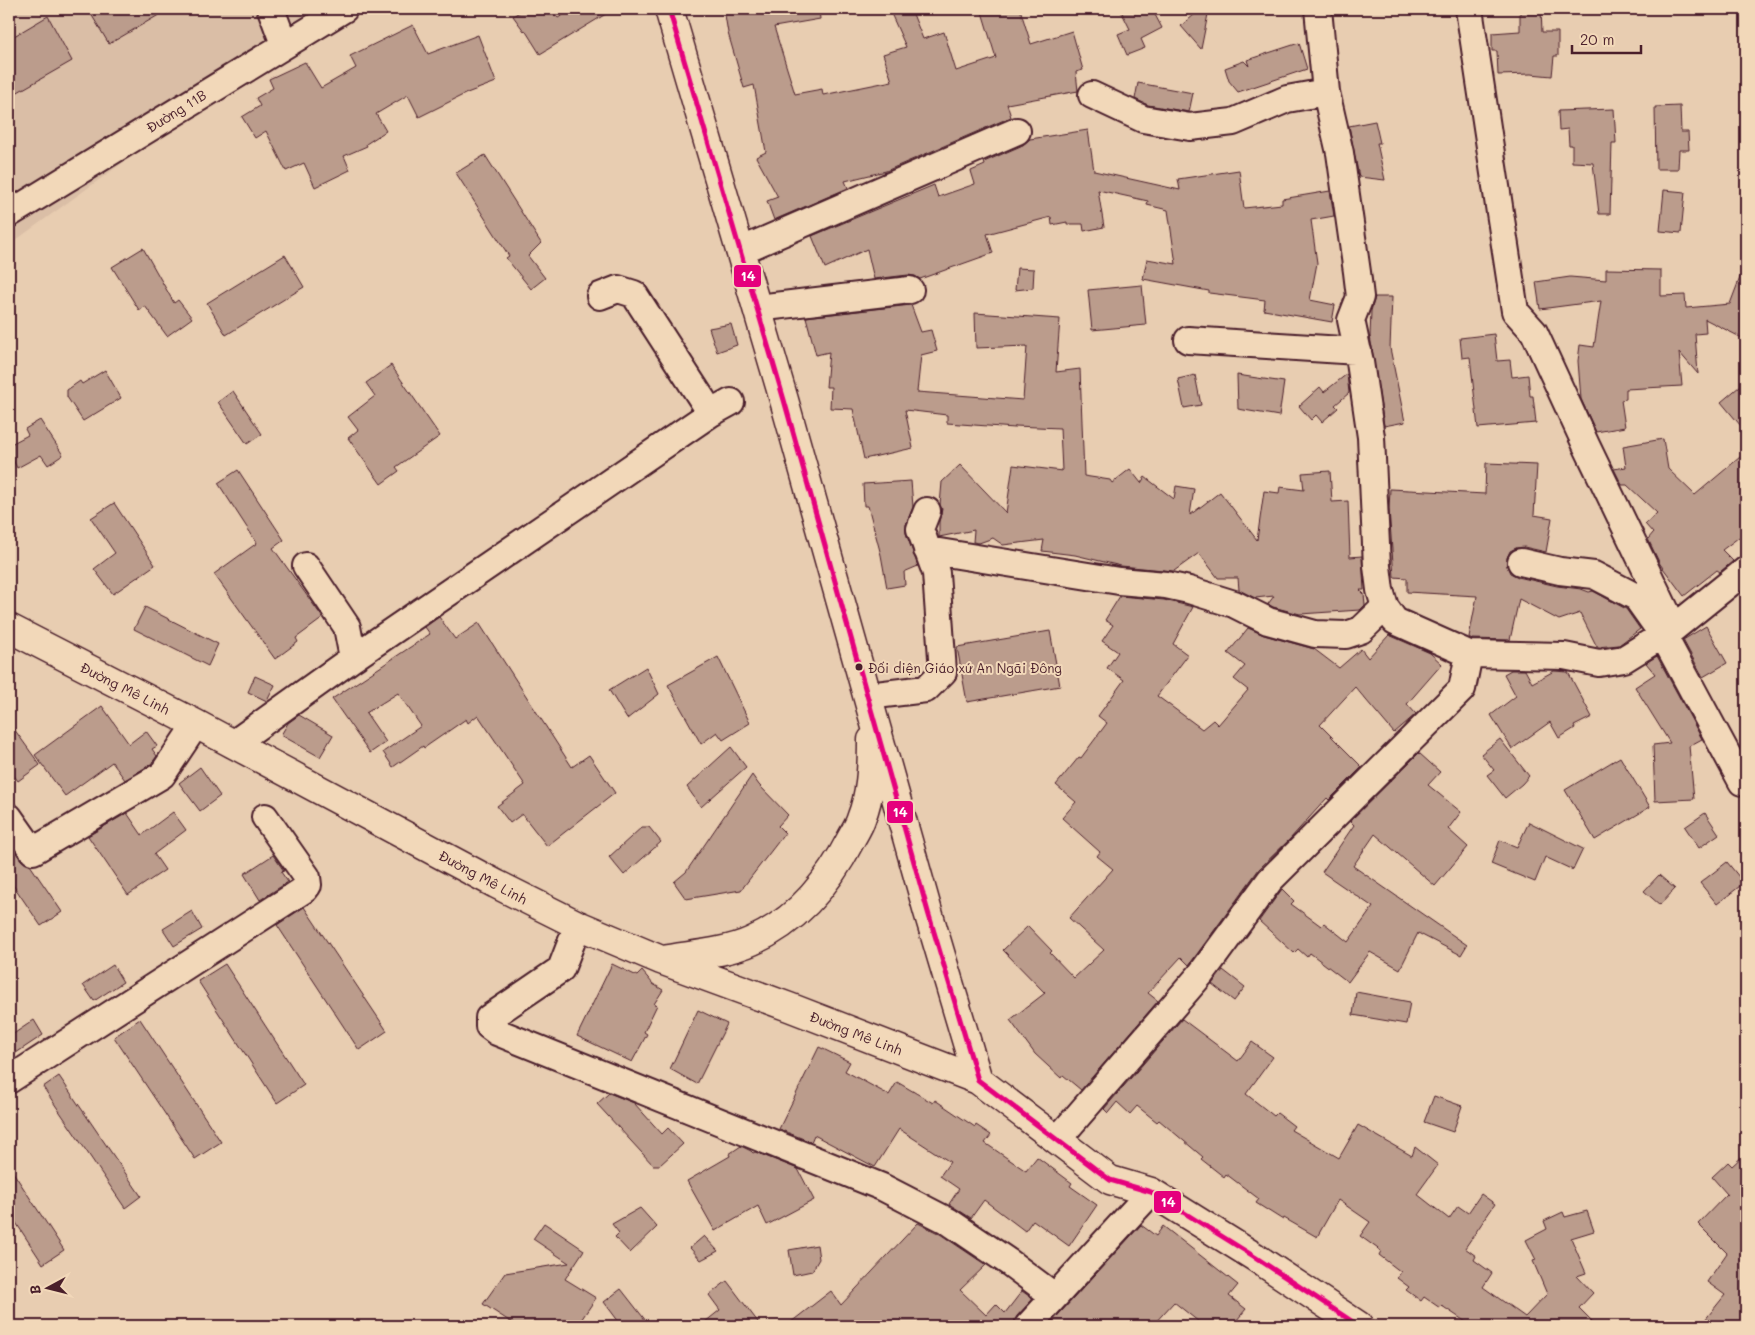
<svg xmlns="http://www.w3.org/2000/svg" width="1755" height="1335" font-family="Mali,sans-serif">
	<rect width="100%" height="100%" fill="#e8cdb1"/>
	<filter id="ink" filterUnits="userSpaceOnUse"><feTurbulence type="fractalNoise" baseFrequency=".02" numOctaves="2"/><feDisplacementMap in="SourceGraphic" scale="10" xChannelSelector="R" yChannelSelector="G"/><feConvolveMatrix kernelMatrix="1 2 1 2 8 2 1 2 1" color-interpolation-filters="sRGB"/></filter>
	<g filter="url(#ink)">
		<path fill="#dabea6" d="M9,9h356l-222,139 -134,97z"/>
		<path fill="#bb9c8c" stroke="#4a1f2b" d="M88,9h81l-60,35z
			M524,9h26l8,9 15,-9h41l-74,45 -15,-24 -1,1 -11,-15z
			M724,9h95l1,10 -46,8 21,67 27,-5 1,6 69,-14 -9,-27 23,-7 -17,-38h22l12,30 21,-7 12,39 40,-13 -14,-46 10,-3h28l11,35 41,-13 11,39 -7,2 2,19 -71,13 4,13 -125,54 -41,10 3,7 -74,32 -7,-19 11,-4 -22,-40 10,-5 -12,-67 -10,3 -16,-55z
			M1120,9h32l10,19 -21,11 4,9 -18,7 -9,-21 12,-5z
			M1201,9h8l-8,40 -20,-23z
			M1520,9h21l1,23h16v24h-4l-2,20 -21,-2 -33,1 -1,-24h-5v-18l28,-2z
			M48,16l24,45 -56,32 -7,-14v-40z
			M413,25l15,29 50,-19 18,47 -29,11 -48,24 -11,-22 -32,19 10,17 -20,13 1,2 -23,10 6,14 -35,17 -11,-24 -18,8 -20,-40 -11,7 -13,-21 18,-11 -4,-8 17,-10 -4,-9 36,-17 16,26 35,-20 -6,-12z
			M1299,43l8,26 -69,23 -9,-11 -4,-13 19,-7 5,5 -2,-6z
			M1138,83l55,10 -4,19 -41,-7 -13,-6z
			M1680,106l1,26h7l1,18h-10l-1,19h-22l-1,-62z
			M1614,109l2,34h-4l-2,71h-11l-6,-51 -21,-1v-17h-3l-1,-16 -9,1 -1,-19z
			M1375,121l5,22h-3l8,37 -26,-3 -10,-51z
			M1088,130l6,41 86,19 -2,-11 61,-9 5,38 38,-4v-5l48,-8 4,25 -23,4 6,43 -7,37 25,5 -3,17 -68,-12 1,-10 -56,-7v-2l-66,-12 4,-20 29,5 -8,-54 -21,-5 1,-4 -50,-11 6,37 -20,4 -1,-7h-16v-2l-15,3 -1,-8 -64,17 6,19 -73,26 -5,-3 -7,-1 -34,4 -7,-30 -42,19 -13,-32 122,-51 4,12 37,-13 -4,-13 14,-6 -1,-3 39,-17 7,-6z
			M485,155l56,88 -13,13 17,22 -14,11 -25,-31 3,-2 -53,-83z
			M1664,190l21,2 -4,41 -21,-2z
			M143,248l31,55 4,-3 14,18 -25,18 -22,-30 -6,4 -27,-43z
			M285,255l19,32 -78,48 -19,-32z
			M1744,267l2,1v72l-41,-21 1,14 -11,1 3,40 -19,-22 3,34 -56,3v10l-5,1 4,27 -29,5 -15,-33 -3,-38 2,-16 14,2 7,-46 -61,8 -4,-27 34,-5 36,3v-11l55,1v26l24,-1 1,13 44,-4z
			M1017,268l17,1 -1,19 -18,2z
			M1142,285l4,40 -54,5 -4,-40z
			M1375,297h17l-2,51 15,74 -21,4 -14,-90 1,-25z
			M911,305l10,27 10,-2 6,21 -16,4 -4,37 106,8 4,-54 -51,2 -1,-35 85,6 -4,53 24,-3 4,107 26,4 2,3 18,-14 11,14 4,-6 29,22 2,-13 18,3 -4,26 30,-23 37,48 7,-49 15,2 1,-6 24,3 -2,-17 28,-2 2,31 16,-1 2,56 12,-1 2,34h-4l4,4 1,11 -5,5 -60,4 -27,-7 -5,-3 6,-8 -19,2 -16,-8 -1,-12h-20l-19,-25 -25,18 -53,-5 -46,-11 -33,-4 2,-11 -41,5 -10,-7 -14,5 -6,-1 1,-12 -35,7v-15l3,-13 -2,-4 2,-23 18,-17 46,48 7,-48 49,6 -2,-43 -45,-2v2l-68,-5v-8l-42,-5 8,38 -49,11 -11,-50 -23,-1 1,-21h-5l3,-35 -13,3 -10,-38z
			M731,324l6,21 -20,7 -8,-24z
			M1494,334l3,27 13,-1 2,17 16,-2 2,21h3l3,27 -58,5 -8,-71 -8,1 -2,-20z
			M391,365l49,71 -44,31 3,4 -18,13 -33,-46 10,-8 -10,-13 27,-21 -9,-13z
			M105,370l16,28 -38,23 -16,-24v-7l13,-9 2,3z
			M1347,374l2,19 -14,12 3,3 -16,14 -6,-7 -5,5 -12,-14 21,-19 4,5z
			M1195,375l6,30 -17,3 -6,-29z
			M1237,375l47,7 -5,34 -41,-7z
			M1746,381v51l-25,-30z
			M233,391l29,43 -15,10 -29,-42z
			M40,420l23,35 -15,10 -7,-10 -24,13 -8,-16v-7l19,-10 -3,-6z
			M1663,439l5,30 27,26 51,-43v80l-24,18 11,11 -13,11 -3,-2 -33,26 -24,-32 -12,-25 5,-6 -8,-9 12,-11 -30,-28h-5l-8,-16 12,-2 -3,-21z
			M1486,463l51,2 -3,50 18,3 -6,34 -22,-5 -8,1 -6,3 -3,7v8l3,7 8,4 39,9 24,3 8,3 4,-1 33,18 14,20 -21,16 -22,2 -17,-34 -21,7 -40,-21 -9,41 -38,-1 -3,-2 8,-41 -70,-4v-14l-13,-1 -5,-68 1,-20 95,5z
			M238,470l46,70 -11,8 50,70 -27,20 2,4 -23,17 -61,-85 43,-31 -39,-60z
			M911,481l2,26 -7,17v9l12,33 -14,6 1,13 -18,3 -6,-33 -13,-49h-4l-1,-22z
			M114,503l41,62 -42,29 -19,-25 21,-16 -24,-35z
			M1120,596l44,4 29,7 -20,37 15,11 -31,41 45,33 11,-9 5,5 30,-35 -14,-11 11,-13 -17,-13 20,-25 16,7 50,14 25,19 22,-19 7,9 21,-23 41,18 12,11 -35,40 9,10 -22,19 -39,-46 -35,38 42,42 -33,33 -2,-2 -37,41 -31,30 -70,96 -8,-8 -33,36 10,8 -77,89 -18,-15 -2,3 -26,-24 -25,-34 35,-27 -42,-43 25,-24 24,25 -2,2 24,25 30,-28 -35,-32 44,-49 -16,-13 3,-4 -38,-34 14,-16 -20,-17 23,-28 2,1 26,-35 -9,-7 26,-36 -17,-12 11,-16 -16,-11 11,-16 -8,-5z
			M145,607l73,37 -10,22 -74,-37z
			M439,617l16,22 24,-16 93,144 17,-12 26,38 -68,53 -25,-32 -12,9 -13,-17 28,-21 -47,-70 -10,8 -2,-4 -42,29 -1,-2 -30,21 -10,-15 38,-26 -23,-33 -32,20 20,29 -16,11 -38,-54 98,-65 -5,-7z
			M1706,626l21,37 -24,14 -20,-37z
			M1050,631l10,55 -93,16 -10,-55z
			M1657,656l45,83 -13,7 5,53 -39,2 -2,-56 17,-2 -35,-56 20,-13 -9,-11z
			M718,657l32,66 -27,17 -6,-8 -16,12 -33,-59z
			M646,667l13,27 -32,25 -18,-29z
			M1511,670h14l7,13 22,-12 14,1 24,45 -18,9 1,2 -16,10 -9,-16 -38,27 -21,-34 25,-19 -12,-22z
			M255,676l20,9 -8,16 -19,-9z
			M102,706l27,38 17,-13 11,15 -5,3 5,7 -6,8 -26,16 -13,-18 -47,34 -30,-41z
			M299,715l34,20 -13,22 -39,-22 7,-12z
			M9,722l31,43 -22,16 -9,-12z
			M1500,739l29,37 -7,8 -17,14 -18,-23 7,-5 -13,-16z
			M731,747l15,20 -45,40 -14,-20z
			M1419,753l21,19 -12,13 33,27 -13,17 20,18 -33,39 -60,-52 -22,32 114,79 -6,10 -43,-22 -18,36 -30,-17 -22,30 -38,-29 -3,4 -9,-8 -4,4 -35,-32 23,-32 12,12 -3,3 30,22 3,-3 24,19 25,-35 -51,-35 32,-47 -4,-4z
			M1620,757l30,50 -55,33 -30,-50z
			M200,767l20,29 -20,15 -21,-28z
			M752,775l7,10 29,30 -10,11 7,7 -44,57 -55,9 -12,-17 12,-10z
			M173,812l13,18 -32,24 11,16 -37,25 -40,-59 39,-23 15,22z
			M1705,813l14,21 -20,14 -14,-21z
			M1529,822l54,27 -10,21 -28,-13 -10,25 -44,-18 9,-24 17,7z
			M642,827h7l12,15 -37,33 -15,-18z
			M9,843l12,17 9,5 32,47 -21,14 -32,-47z
			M273,855l11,16 -3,1 7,10 -28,18 -16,-26z
			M1727,862l17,21 -27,21 -17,-21z
			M1659,875l16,14 -15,16 -16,-14z
			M304,907l83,124 -28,19 -82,-125z
			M192,911l10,18 -28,17 -11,-17z
			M225,964l79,121 -27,18 -79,-122z
			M612,964l25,12 5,-5 11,13 10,6 -9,14 3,1 -13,27 3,2 -15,28 -55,-26z
			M113,965l10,17 -29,19 -11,-16z
			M1223,970l22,17 -11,14 -22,-17z
			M1356,992l54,10 -4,22 -53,-9z
			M698,1010l29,14 -30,60 -27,-15z
			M140,1019l81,123 -26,17 -81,-122z
			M1182,1019l56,42 14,-19 21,15 -27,37 28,22 3,-3 17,13 -3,4 48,28 19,-33 54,31 3,-9 23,18 -21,29 32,25 9,-13 10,7 13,-19 14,10 -30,44 11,8 -2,4 18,13 -9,14 42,30 22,-23 -14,-33 3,-1 -10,-20 21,-11 -3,-8 19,-9 2,5 22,-6 7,20 -23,7 15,35 -9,3 16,17 -14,15 18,18h-125l-30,-20 -2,2 -16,-11 -3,4 -15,-11 3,-3 -12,-9 4,-6 -22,-17 2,-4 -21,-15 10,-14 -32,-22 -21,37 -33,-19 -1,2 -27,-17 3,-4 -33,-25 -2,3 -23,-18 2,-2 -44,-37 -2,2 -20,-16 -7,8 -13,-12 -9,11 -4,-4z
			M34,1020l9,15 -27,18 -7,-10v-6z
			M819,1047l31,15 -5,9 44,24 8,-13 36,21 2,-3 40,27 1,-2 15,10 -6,8 41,28 11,-14 35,26 -2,3 27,19 -28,41 -36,-26 -8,11 -41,-31 -13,18 -22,-14 10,-15 -19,-13 10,-14 -51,-33 -24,38 -61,-32 -3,7 -32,-13z
			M59,1076l82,120 -16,12 -82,-121z
			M609,1093l25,10 28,31 6,-6 15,16 -23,21h-7l-56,-61z
			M1434,1096l28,10 -9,26 -29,-10z
			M741,1146l10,5 2,2 2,-1 43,17 16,31 -47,25 -9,-19 -43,25 -28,-50 43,-25 -1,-2z
			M1746,1153v173h-46l25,-31 -18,-13 20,-29 -29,-29 29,-30 -15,-17 16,-15 4,4z
			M9,1166l55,84 -21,14 -34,-52z
			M640,1208l17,19 -27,26 -15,-16 4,-4 -7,-9z
			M544,1223l40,27 -19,29 31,19 -19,28h-60l-34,-22 22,-31 64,-10 -36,-24z
			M918,1223l22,11 46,31 -26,25 26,25 10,-11 9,9 17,-22 11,8 -16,17 -4,10h-227l45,-35 10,14z
			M1141,1225l15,11 7,-10 75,59 -9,11 17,13 -14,17h-28l-30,-24 -22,24h-104z
			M704,1236l14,15 -17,9 -11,-12z
			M817,1245l2,14 -7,12 -19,4 -4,-25z
			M727,1281l34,45h-61l20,-16 -11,-15z
			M621,1289l29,37h-28l-18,-24z"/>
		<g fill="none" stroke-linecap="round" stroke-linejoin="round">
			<g stroke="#4a1f2b" stroke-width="30">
				<path id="minor" d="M271,9l13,35
					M1318,9l8,83 14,61 17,119 3,25 -9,23 9,42 11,75 6,129 3,24 5,17 10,14 74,33 95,2 35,7 25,-4 50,-31 72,-58
					M1469,9l46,302 19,21 52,113 88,183
					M1092,95l51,24 47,8 43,-5 54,-23 39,-7
					M9,214l335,-205
					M740,251l277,-120
					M600,296l18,-7 16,5 77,119
					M757,308l153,-18
					M1188,340l170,11
					M927,550l192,31 47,4 23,5 45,14 34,17 47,13 31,1 15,-5 24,-23
					M1521,562l39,9 34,4 42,22 27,38 79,147
					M353,658l358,-245 20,-11
					M868,696l58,-7 17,-17 -7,-99 -16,-44 7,-18
					M233,744l120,-86 -6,-31 -41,-61
					M9,817l24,34 129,-76 34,-51
					M578,925l-17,44 -72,49v8l8,6 385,155 66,34 62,42 44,33
					M9,1080l296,-191 3,-4 -1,-8 -42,-60
					M1057,1140l144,-166 69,-94 192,-191 7,-35
					M1028,1326l123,-134"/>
			</g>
			<g stroke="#4a1f2b" stroke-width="31">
				<path id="major" d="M669,9l115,391 144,512 50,168
					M9,628l187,96 300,160 82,41 83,35 128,47 189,73 132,100 41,12 104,65 104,69
					M663,960c27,-5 63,-7 89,-19 45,-20 77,-59 99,-102 3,-6 8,-13 10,-20 10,-25 11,-52 11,-79"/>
			</g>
			<use href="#minor" stroke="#f2d8b9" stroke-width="26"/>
			<use href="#major" stroke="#f2d8b9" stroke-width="28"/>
			<g stroke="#f2d8b9" stroke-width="9">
				<path id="bus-1" d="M669,9l115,391 144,512 50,168
					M978,1080l132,100 41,12 104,65 104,69"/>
			</g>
			<use href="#bus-1" stroke="#e5007d" stroke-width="5"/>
		</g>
	</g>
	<circle fill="#4a1f2b" stroke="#f2d8b9" stroke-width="2" cx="859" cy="667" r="4.5"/>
	<g text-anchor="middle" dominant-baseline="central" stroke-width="4" stroke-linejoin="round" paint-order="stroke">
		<g font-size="13" fill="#4a1f2b" stroke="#f2d8b9" text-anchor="start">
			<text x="868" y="667">Đối diện Giáo xứ An Ngãi Đông</text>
		</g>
		<g font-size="14" fill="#4a1f2b" stroke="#f2d8b9">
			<text transform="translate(176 111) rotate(-32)">Đường 11B</text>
			<text transform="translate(125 688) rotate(27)">Đường Mê Linh</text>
			<text transform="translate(483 877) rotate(28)">Đường Mê Linh</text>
			<text transform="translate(856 1033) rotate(21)">Đường Mê Linh</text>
		</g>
	</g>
	<g stroke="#f2d8b9" stroke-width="2">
		<rect x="733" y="264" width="29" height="24" rx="5" fill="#e5007d"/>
		<rect x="886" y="800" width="28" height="24" rx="5" fill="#e5007d"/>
		<rect x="1153" y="1190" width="29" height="24" rx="5" fill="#e5007d"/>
	</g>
	<g font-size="14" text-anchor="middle" font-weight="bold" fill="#fff">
		<text x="748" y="281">14</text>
		<text x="900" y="817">14</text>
		<text x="1168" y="1207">14</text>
	</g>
	<rect width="1755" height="1335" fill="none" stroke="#f2d8b9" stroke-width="30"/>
	<rect x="15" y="15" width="1725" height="1305" fill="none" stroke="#4a1f2b" stroke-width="2" filter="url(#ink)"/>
	<g transform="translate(48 1288) rotate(263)" stroke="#f2d8b9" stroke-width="4" paint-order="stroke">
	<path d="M0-4L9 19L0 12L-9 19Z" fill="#4a1f2b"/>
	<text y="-8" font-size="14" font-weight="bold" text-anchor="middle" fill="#4a1f2b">B</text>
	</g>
	<path d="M1572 45v8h69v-8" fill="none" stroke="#4a1f2b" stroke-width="2.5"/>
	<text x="1580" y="45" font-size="15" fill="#4a1f2b" stroke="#f2d8b9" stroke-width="4" paint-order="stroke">20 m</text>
</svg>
